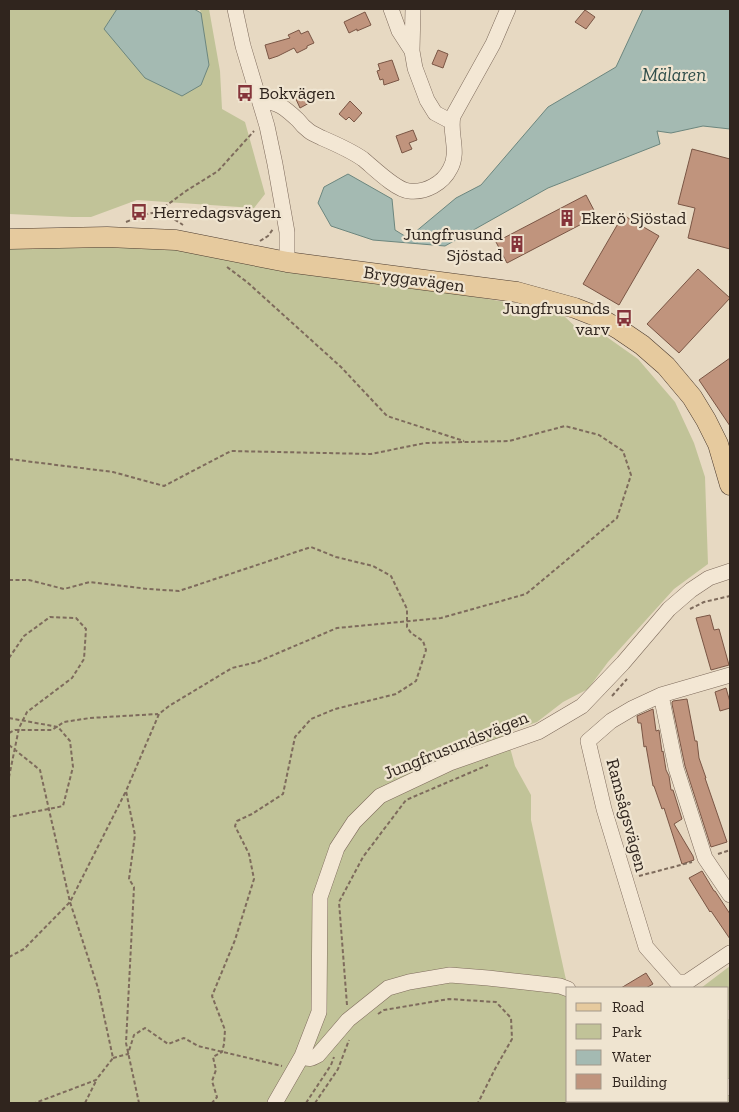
<svg xmlns="http://www.w3.org/2000/svg" width="739" height="1112" font-family="'Zilla Slab',serif">
	<rect width="100%" height="100%" fill="#e7d9c2"/>
	<path fill="#c1c398" d="M9,9h108l-13,20 105,36 -9,-56h9l11,62 2,38 23,13 20,72 -11,14 -117,-8 -46,17h-19l-63,-3z
		M9,245l163,1 345,58 46,11 20,19 21,1 34,24 37,43 19,41 11,34 3,87 -34,25 -66,73 -20,27 -25,13 -26,20 -31,11 9,33 16,29v25l37,169v112h160v-82h2v84h-721z
		M730,966v44h-2v-22h-27z"/>
	<path fill="#a4bab2" stroke="#6c867e" d="M117,9h77l7,4 8,52 -8,20 -19,11 -37,-18 -41,-49z
		M643,9h87v120l-27,-3 -32,7 -14,-2 3,13 -112,44 -103,58 -72,-6 -42,-14 -13,-23 6,-16 24,-13 44,25 3,31 13,8 48,-40 25,-13 67,-78 68,-40z"/>
	<path fill="#c0947d" stroke="#7a5645" d="M585,10l10,7 -9,12 -11,-7z
		M365,12l6,13 -14,6v-2l-8,4 -5,-11z
		M299,30l2,4 7,-3 6,12 -7,3v2l-10,5 -3,-5 -16,8 -9,3 -4,-14 25,-7 -2,-3z
		M438,50l10,4 -5,14 -11,-4z
		M392,60l7,20 -15,5 -1,-6 -3,1 -3,-9 3,-1 -2,-6z
		M308,91l5,10 -13,7 -5,-11z
		M350,101l12,12 -8,9 -5,-5 -3,3 -7,-6z
		M413,130l4,10 -8,3 3,6 -10,4 -6,-17z
		M692,149l38,10v90l-42,-11 7,-30 -17,-4z
		M586,195l11,21 -90,47 -11,-21z
		M623,215l36,21 -40,69 -36,-21z
		M698,269l32,29 -51,55 -32,-29z
		M730,358v68l-31,-46z
		M710,615l4,15 5,-1 10,36 -18,5 -15,-52z
		M726,688l4,14v6l-10,3 -5,-19z
		M687,699l8,42h2l2,17 7,20h-1l22,64 -16,5 -26,-81 -13,-62v-2l1,-1z
		M653,709l3,22 3,-1 3,22 1,-1 3,19 3,6 2,14h2l9,29 -8,5 19,32 1,4 -12,4 -18,-56 -2,1 -8,-23h-1l-7,-40 -2,1 -3,-24h-3l-1,-7z
		M702,871l12,20h1l15,23v25l-19,-28 -1,1 -21,-34z
		M646,973l7,11 -7,4h-25z"/>
	<g fill="none" stroke-linecap="round" stroke-linejoin="round">
		<g stroke="#7e6b5c" stroke-width="16">
			<path id="minor" d="M235,9l8,37 24,80 8,38 12,68v30
				M391,9l8,22 13,20
				M413,9l-1,42 3,17 12,32 8,13 17,9
				M259,100c20,3 24,6 39,20 3,4 7,8 11,11 4,3 9,5 13,7 14,6 28,12 41,21 11,9 33,31 46,32 17,2 34,-8 41,-22 10,-17 -1,-35 3,-53l40,-72 15,-35
				M730,675l-69,20 -28,13 -22,13 -23,20 16,68 42,138 31,35h10l43,-29
				M661,695l15,73 29,90 25,37
				M302,1056c7,4 9,3 16,-1l30,-35 40,-32 21,-6 41,-7 38,3 72,8 8,3
				M728,1086l2,2
				M275,1103l27,-47 17,-44 1,-115 17,-49 17,-26 26,-26 70,-33 88,-31 44,-26 41,-43 46,-54 22,-19 18,-12 21,-7"/>
		</g>
		<g stroke="#4c3b2f" stroke-width="21">
			<path id="major" d="M9,239l98,-2 69,3 111,22 230,30 58,16 23,9 22,13 22,15 24,21 26,31 14,23 12,24 12,41"/>
		</g>
		<path stroke="#7e6b5c" stroke-width="2" stroke-dasharray="4 2.5" stroke-linecap="butt" d="M159,211l27,-20 32,-20 36,-40
			M126,222c28,-11 31,-15 57,3
			M260,241l8,-5 5,-7
			M227,267l20,15 94,85 46,49 77,25
			M9,459l104,13 51,14 67,-35 140,3 54,-11 84,-2 56,-15 34,9 24,16 8,24 -14,43 -91,76 -85,24 -104,10 -80,34 -25,6 -63,38 -10,8 -33,77 9,44 -6,44 5,8 -8,156 13,60
			M9,580h20l35,9 26,-7 58,7 31,2 132,-44 25,10 37,9 18,10 16,33v18l4,6 12,8 3,9 -10,31 -20,13 -61,15 -24,10 -16,18 -12,57 -31,20 -15,7 -2,5 14,28 5,25 -19,61 -23,56 13,34 -1,14 -2,8 -9,5 3,13 -4,11 5,16 -5,6
			M690,609l14,-7 26,-6
			M9,658l15,-22 26,-19 26,1 10,11 -2,30 -12,19 -45,34 -8,16 -10,49
			M612,696l15,-17
			M9,718l49,9 12,14 3,26 -10,39 -54,11
			M9,733l6,-3h37l12,-8 26,-4 68,-4
			M9,745l31,25 30,132 28,86 15,70 -17,22 -61,23
			M718,854l12,-4
			M639,876l53,-14
			M9,957l15,-8 46,-47 56,-111
			M347,1005l-8,-103 24,-45 43,-57 82,-35
			M378,1014l6,-4 65,-11 47,3 15,16 1,21 -17,30 -17,34
			M113,1058l15,-4 6,-19 11,-7 23,16 16,-6 14,8 84,20
			M85,1103l11,-22
			M306,1103l25,-38 3,-8
			M315,1103l23,-34 11,-29"/>
		<use href="#minor" stroke="#f3e7d4" stroke-width="15"/>
		<use href="#major" stroke="#e6ca9e" stroke-width="20"/>
	</g>
	<defs>
		<g id="bus-bare" transform="scale(1.35)"><path d="M-5-6H5V4H4V6H2V4H-2V6H-4V4H-5ZM-3.5-4V0h7V-4ZM-3.5 1.2v1.5H-2V1.2ZM2 1.2v1.5H3.5V1.2Z" fill="#85343a" stroke="#efe4d0" stroke-width="2.5" paint-order="stroke"/></g>
		<g id="building-bare" transform="scale(1.35)"><path d="M-4-6H4V6H1V3H-1V6H-4ZM-2.5-4.3h1.7v1.8h-1.7ZM.8-4.3h1.7v1.8H.8ZM-2.5-1h1.7V.8h-1.7ZM.8-1h1.7V.8H.8Z" fill="#85343a" stroke="#efe4d0" stroke-width="2.5" paint-order="stroke"/></g>
	</defs>
	<g fill-rule="evenodd">
		<use href="#bus-bare" x="245" y="93"/>
		<use href="#bus-bare" x="139" y="212"/>
		<use href="#building-bare" x="567" y="218"/>
		<use href="#building-bare" x="517" y="244"/>
		<use href="#bus-bare" x="624" y="318"/>
	</g>
	<g text-anchor="middle" dominant-baseline="central" stroke-width="4.5" stroke-linejoin="round" paint-order="stroke">
		<g font-size="18" fill="#30251e" stroke="#efe4d0" text-anchor="start">
			<text x="259" y="93">Bokvägen</text>
			<text x="153" y="212">Herredagsvägen</text>
			<text x="581" y="218">Ekerö Sjöstad</text>
			<text x="503" y="234" text-anchor="end">Jungfrusund<tspan x="503" dy="21">Sjöstad</tspan></text>
			<text x="610" y="308" text-anchor="end">Jungfrusunds<tspan x="610" dy="21">varv</tspan></text>
		</g>
		<g font-size="18" fill="#30251e" stroke="#efe4d0">
			<text transform="translate(414 279) rotate(8)">Bryggavägen</text>
			<text transform="translate(456 745) rotate(-22)">Jungfrusundsvägen</text>
			<text transform="translate(627 815) rotate(75)">Ramsågsvägen</text>
		</g>
		<g font-size="19" font-style="italic" fill="#2f4e4a" stroke="#efe4d0">
			<text x="674" y="74">Mälaren</text>
		</g>
	</g>
	<rect width="739" height="1112" fill="none" stroke="#30251e" stroke-width="20"/>
	<rect x="566" y="987" width="162" height="115" fill="#efe4d0" stroke="#a39889"/>
	<rect x="576" y="1003" width="25" height="8" fill="#e6ca9e" stroke="#a39889"/>
	<text x="612" y="1012" font-size="15" fill="#30251e">Road</text>
	<rect x="576" y="1024" width="25" height="15" fill="#c1c398" stroke="#a39889"/>
	<text x="612" y="1037" font-size="15" fill="#30251e">Park</text>
	<rect x="576" y="1050" width="25" height="15" fill="#a4bab2" stroke="#a39889"/>
	<text x="612" y="1062" font-size="15" fill="#30251e">Water</text>
	<rect x="576" y="1074" width="25" height="15" fill="#c0947d" stroke="#a39889"/>
	<text x="612" y="1087" font-size="15" fill="#30251e">Building</text>
</svg>
